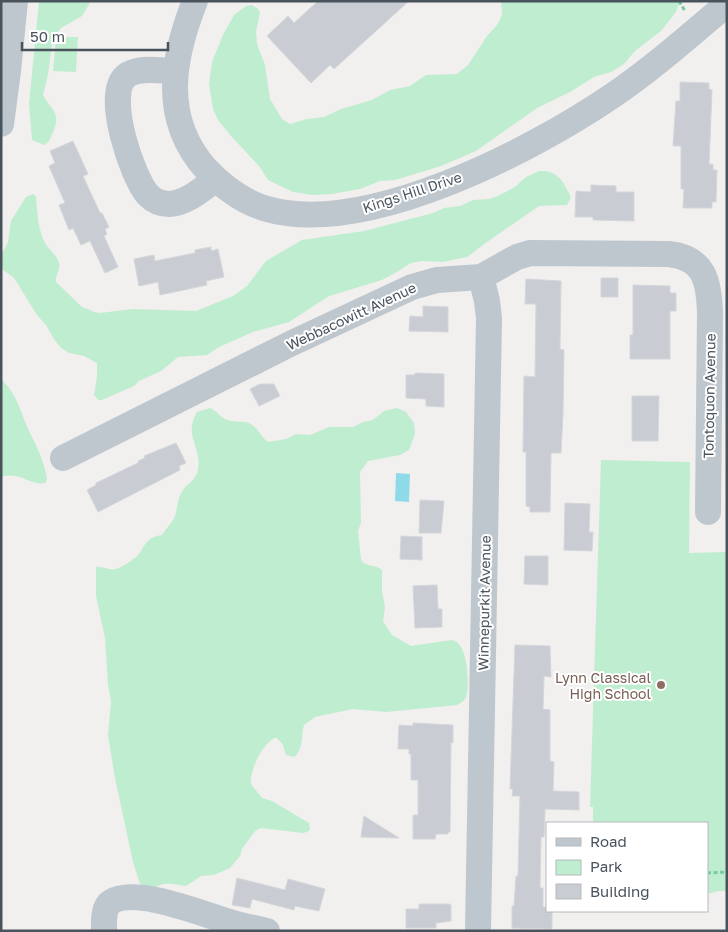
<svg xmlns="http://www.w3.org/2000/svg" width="728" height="932" font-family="'Golos Text',sans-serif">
	<rect width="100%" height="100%" fill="#f2efef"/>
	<path fill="#bfedcf" d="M39,1h52l-9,15 -21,12 -8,10 -5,37 -5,20c8,15 19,18 10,37 -2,6 -4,10 -9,13l-12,-5 -3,-36z
		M501,1h179l-4,11 -15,19 -26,20 -11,13 -13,8 -17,5 -24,15 -33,16 -61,43 -35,15 -46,14 -15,1 -20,8 -28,5 -20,1 -19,-3 -25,-12 -9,-14 -28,-30 -13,-16 -5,-11 -4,-25 3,-22 11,-27 11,-20 12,-9 6,-1 6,4 2,3 -4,20 1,12 8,21 5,34 12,20 8,5 17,-5 17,-2 17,-8 31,-9 18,-10 20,-4 16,-11 31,-1 11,-9 19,-29 10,-11 5,-10z
		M56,37h22l-2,35 -23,-1z
		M539,171c19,-1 24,10 32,26l-4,8 -28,1 -52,36 -20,15 -24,5 -21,-1 -11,2 -14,9 -15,8 -53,16 -40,26 -36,10 -34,15 -12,8 -29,2 -17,14 -22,10 -5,5 -32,14h-4l-4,-5 3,-18v-14l-13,-7 -15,-3 -8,-5 -7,-9 -8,-14 -9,-10 -23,-37 -12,-9v-15l6,-12 3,-21 15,-24 7,-3 3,2c1,15 2,34 9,47 4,7 12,12 14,20 2,7 -4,12 -3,19l26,25 6,2 6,3 6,1 33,-4 63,2 37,-15 14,-10 19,-25 36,-21 62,-9 69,-18 11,-5 16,-2 13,-6 17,-1 10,-4 15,-8 11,-10z
		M1,379c18,17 20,37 31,58 7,14 13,27 15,43l-2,3c-16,3 -24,-12 -44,-6z
		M210,408c7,3 10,9 17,12 8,3 17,0 24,4 7,4 10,13 17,18l18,-3 10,-5 14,1 19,-8h24l10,-5 10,-2 11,-9 13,-3 9,4 8,11 1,11 -6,16 -9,5 -32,6 -8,11 1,51 -3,8 3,29c6,8 15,4 21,10v22l3,15 -2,14 9,14 19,11 41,-6c4,1 7,3 9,7 6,9 9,40 5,50 -2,4 -5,6 -9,8l-71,7 -33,-3 -38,8 -11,8c-3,11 0,24 -10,32l-8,-2 -3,-10 -6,-7h-3c-13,9 -24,31 -23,46l11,14 10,3 37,22 1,7 -3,2 -4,1 -42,-5 -6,3 -13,18 -2,7 -10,12 -16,7 -13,1 -15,10c-7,-1 -15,-3 -22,-2 -10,2 -13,9 -24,0l-7,-22 -18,-84 -7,-43 3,-34 -3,-16 -3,-47 -9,-42v-29c7,-1 13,4 20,2 6,-2 18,-9 23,-15 7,-10 8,-17 23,-19 3,-5 12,-15 13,-19 3,-9 2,-18 8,-26 5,-7 14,-11 15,-21 4,-22 -15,-33 -1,-57z
		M601,460l89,2 -1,91 38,-1v339h-9l-11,3v-71h-114v-16h-3z"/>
	<path fill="#8edae8" d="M396,473l14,1 -1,28 -14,-1z"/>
	<path fill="#c9ccd2" stroke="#d3d6da" d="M318,1h91l-75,68 -4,-4 -19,18 -44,-47 21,-20 6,7z
		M680,82l29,1v6l3,1 -3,74h4v6h4l-1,32h-4v6h-29l1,-19h-3v-43h-8l3,-45h4z
		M73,141l15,33 -5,2 17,37h2l7,14 -4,2 2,5 -3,2 14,31 -13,6 -15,-32 -9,4 -8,-17 -4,2 -10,-25 6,-2 -16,-37 6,-3 -5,-12z
		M591,185l25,1v6h18v29l-41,-1v-3h-18l1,-26 15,1z
		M211,247v4l7,-2 6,28 -18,4 1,4 -47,10 -2,-13 -19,4 -5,-27 20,-4 1,6 40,-8v-3z
		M601,278h17v19h-17z
		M526,279l35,2 -1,68 4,1 -1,63 -2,40h-10l-1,59h-20v-5l-4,-1v-54h-3l1,-76 11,1 1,-73h-11z
		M633,285l37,1v7h6v18h-6v48h-40v-24h3z
		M423,306l25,1v25l-39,-1 1,-15 13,1z
		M415,373l29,1v33l-18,-1v-7l-20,-1v-23h9z
		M260,384h14l6,12 -21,10 -9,-17z
		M632,396h27l-1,45h-26z
		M176,443l10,20 -7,3 1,4 -82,42 -11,-22 9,-5v-2l42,-20v-2l7,-3 -1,-2z
		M420,500l24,1 -3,32h-22z
		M565,503l25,1 -1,28h4l-1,19 -28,-1z
		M401,536l21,1v23l-22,-1z
		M525,556h23v29l-24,-1z
		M437,585l1,24h4v18l-27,1 -2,-42z
		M515,645l35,1 1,31 -7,-1 -1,33 7,1v51l4,1 -1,29 26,1v18l-34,-1 -1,28h-3l-1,51h3v19h4v4h5v18l-40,-1v-22h2l2,-30h2l2,-80h-8l1,-7h-3z
		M413,723l40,2v18l-2,-1 -1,90h-2v2h-12l-1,5h-22v-24h5v-35h-7v-26h-2v-5h-11l1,-24 14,1z
		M364,816l35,22 -38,-1z
		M237,878l48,12 3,-11 37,10 -6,22 -24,-5 -1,4 -42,-11 -2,9 -18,-3z
		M419,904h30l2,1v16l-15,2v5h-30v-19h13z"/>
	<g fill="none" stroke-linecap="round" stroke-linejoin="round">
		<path stroke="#79ca9e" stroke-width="3" stroke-dasharray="4 2.5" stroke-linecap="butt" d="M679,1l6,10
			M707,873l20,-1"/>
		<path stroke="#bec7cd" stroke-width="26" d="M195,1c-23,58 -34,117 11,168 17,18 37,33 61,40 99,28 264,-58 345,-113 40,-27 77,-60 115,-92
			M175,71c-13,0 -37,-5 -49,5 -22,18 6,101 22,119 5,5 13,9 21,9 18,-1 33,-15 47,-25
			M1,124l7,-53 7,-70
			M63,458l227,-114 122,-57 25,-7 44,-3 36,-20 13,-4 139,1c36,4 40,28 41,59l-2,199
			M104,931c0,-9 -1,-24 7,-29 24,-16 94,13 119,20 12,4 25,6 37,9
			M478,931l11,-613 -2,-17 -6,-24"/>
	</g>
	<circle fill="#8d6e63" stroke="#fff" stroke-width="2" cx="661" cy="685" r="5"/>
	<g text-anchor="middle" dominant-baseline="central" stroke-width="4" stroke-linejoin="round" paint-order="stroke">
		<g font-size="14" fill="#48535c" stroke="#fff">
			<text transform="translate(412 192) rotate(-18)">Kings Hill Drive</text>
			<text transform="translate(351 316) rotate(-25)">Webbacowitt Avenue</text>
			<text transform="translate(709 396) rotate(-89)">Tontoquon Avenue</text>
			<text transform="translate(484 603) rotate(-89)">Winnepurkit Avenue</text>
		</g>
		<g font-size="14" fill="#785e54" stroke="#fff" text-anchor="end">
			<text x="651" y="677">Lynn Classical<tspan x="651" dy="16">High School</tspan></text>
		</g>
	</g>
	<rect width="728" height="932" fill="none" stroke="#48535c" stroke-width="5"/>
	<rect x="546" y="822" width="162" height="90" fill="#ffffff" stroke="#b6babe"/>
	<rect x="556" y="838" width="25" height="8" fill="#bec7cd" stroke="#b6babe"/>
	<text x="590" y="847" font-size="15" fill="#48535c">Road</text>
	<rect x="556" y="860" width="25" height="15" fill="#bfedcf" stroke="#b6babe"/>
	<text x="590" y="872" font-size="15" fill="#48535c">Park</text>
	<rect x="556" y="884" width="25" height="15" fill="#c9ccd2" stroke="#b6babe"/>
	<text x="590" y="897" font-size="15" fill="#48535c">Building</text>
	<path d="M22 42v8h146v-8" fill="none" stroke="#48535c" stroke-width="2.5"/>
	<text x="30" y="42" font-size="15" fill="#48535c" stroke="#ffffff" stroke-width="4" paint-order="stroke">50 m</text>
</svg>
